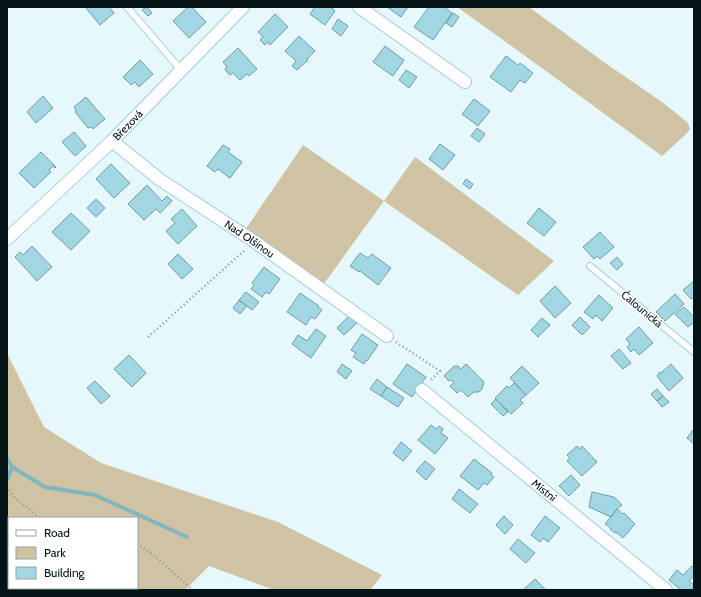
<svg xmlns="http://www.w3.org/2000/svg" width="701" height="597" font-family="Cabin,sans-serif">
	<rect width="100%" height="100%" fill="#e6f8fc"/>
	<path fill="#d0c3a4" fill-rule="evenodd" d="M457,7h72l72,53 61,42 25,20 3,7 -4,5 -24,22 -127,-93z
		M303,145l81,56 31,-44 139,104 -36,34 -134,-94 -61,84 -78,-55z
		M7,353l37,74 57,36 177,59 104,53 -12,15h-96l-65,-24 -24,24h-178zM9,518h128v70h-128z"/>
	<g fill="none" stroke-linecap="round" stroke-linejoin="round">
		<path stroke="#80b6c0" stroke-width="4" d="M7,458l5,9 -5,13
			M12,467l33,20 50,8 92,42"/>
	</g>
	<path fill="#a1d7e2" stroke="#729da6" d="M85,7h24l5,6 -14,12z
		M146,7h1l5,6 -4,3 -6,-6z
		M188,7h4l14,15 -17,16 -16,-17z
		M315,7h16l4,4 -10,14 -15,-11z
		M387,7h21l-7,10z
		M429,7h15l8,6 -19,27 -19,-13z
		M453,13l6,4 -7,10 -6,-4z
		M275,14l13,13 -18,18 -2,-3 -3,3 -5,-5 3,-3 -5,-5z
		M338,19l10,7 -7,10 -9,-7z
		M299,36l16,15 -8,8 1,1 -11,10 -5,-4 4,-5 -11,-10z
		M385,46l19,14 -11,16 -20,-14z
		M238,48l19,21 -8,7 -2,-2 -7,6 -7,-7 -3,2 -3,-3 -2,-3 2,-2 -4,-5z
		M506,56l12,9 2,-2 13,10 -8,10 -5,-3 -9,12 -21,-15z
		M140,60l13,14 -14,13 -4,-5 -4,3 -8,-8z
		M406,70l11,7 -8,11 -10,-8z
		M43,96l10,12 -17,15 -9,-11z
		M86,97l19,22 -12,10 -2,-2 -3,1 -13,-16 1,-2 -2,-3z
		M474,99l16,12 -12,15 -16,-12z
		M477,128l8,6 -6,8 -8,-6z
		M74,132l12,14 -11,10 -13,-14z
		M440,144l15,11 -12,15 -14,-11z
		M223,145l7,4 -2,3 14,10 -12,16 -12,-9 -3,3 -8,-6z
		M41,152l15,15 -1,1 -2,-2 -4,4 2,2 -17,16 -15,-15z
		M111,164l19,19 -16,15 -18,-19z
		M466,179l7,5 -3,5 -7,-5z
		M147,185l15,16 5,-5 5,5 -12,12 -4,-4 -12,11 -16,-16z
		M96,199l9,9 -9,9 -9,-9z
		M539,208l17,14 -12,14 -17,-13z
		M182,209l15,17 -19,18 -12,-13 9,-8 -4,-4z
		M71,213l19,18 -19,19 -19,-18z
		M600,232l14,15 -14,12 -3,-3 -3,3 -11,-12z
		M32,246l20,21 -15,14 -22,-24 5,-5 3,3z
		M360,253l8,5 4,-4 19,14 -13,17 -18,-14 -1,1 -9,-6z
		M178,254l15,15 -11,10 -14,-15z
		M617,257l6,7 -6,6 -7,-7z
		M264,267l16,12 -11,15 -3,-2 -4,5 -11,-8 3,-4 -2,-2z
		M694,281v16l-3,2 -8,-9z
		M555,286l16,17 -16,15 -15,-17z
		M246,292l13,10 -7,8 -13,-10z
		M300,293l19,13 -1,1 4,3 -7,9 -4,-2 -5,8 -19,-13z
		M675,294l9,10 -19,17 -9,-9z
		M599,295l14,13 -11,13 -6,-6 -3,4 -9,-7z
		M239,300l8,6 -7,8 -7,-6z
		M684,307l10,10v5l-6,5 -13,-13z
		M349,316l8,7 -13,12 -7,-7z
		M580,317l10,10 -8,8 -10,-10z
		M542,318l8,7 -12,12 -7,-7z
		M639,327l14,16 -14,12 -5,-6 -3,3 -4,-5 3,-3 -4,-5z
		M316,329l10,7 -15,22 -19,-14 6,-9 9,6z
		M362,334l16,11 -11,16 -1,-1 -2,4 -11,-7 3,-4 -5,-3z
		M619,349l12,14 -8,6 -12,-13z
		M129,355l17,18 -14,14 -18,-18z
		M342,364l10,7 -6,8 -9,-7z
		M407,364l19,13 -14,20 -19,-13z
		M466,364l18,18 -2,7 -3,3h-5l-6,5 -7,-7 -4,3 -7,-7 4,-4 -3,-2 -2,1 -5,-5 10,-10h4l3,3z
		M671,364l12,14 -14,13 -12,-15 3,-4 1,1z
		M522,366l17,17 -13,12 -16,-17z
		M377,379l10,8 -6,9 -11,-7z
		M95,381l15,15 -9,8 -14,-16z
		M514,383l12,12 -6,5 3,3 -12,11 -16,-16 12,-12 2,2z
		M387,387l17,11 -6,9 -17,-11z
		M657,389l6,7 -6,5 -6,-7z
		M663,396l6,6 -7,5 -5,-6z
		M496,399l12,13 -5,4 -12,-12z
		M431,425l5,4 3,-3 4,3 -2,4 7,5 -13,16 -17,-14z
		M693,430l1,1v13l-7,-6z
		M401,442l11,9 -9,10 -10,-8z
		M577,446l3,3 2,-3 15,16 -15,14 -15,-15 3,-3 -3,-3z
		M474,459l18,14 -1,2 3,2 -7,8 -3,-2 -6,7 -18,-14z
		M425,461l10,8 -9,11 -10,-9z
		M571,475l9,10 -11,11 -10,-10z
		M459,489l19,15 -8,9 -18,-14z
		M592,492l22,5 8,8 -5,4 -6,8 -22,-10z
		M617,509l6,5 1,-1 11,11 -12,14 -7,-6 -1,1 -5,-4 1,-1 -6,-4z
		M504,516l9,9 -8,9 -9,-9z
		M545,516l15,12 -12,14 -5,-4 -3,4 -9,-7z
		M518,539l17,14 -9,10 -16,-14z
		M692,566l2,2v8l-5,5 5,4v5h-13l-12,-10 8,-10 6,5z
		M535,579l11,11h-23z"/>
	<g fill="none" stroke-linecap="round" stroke-linejoin="round">
		<g stroke="#a0cdd6" stroke-width="8">
			<path id="lane" d="M127,7l54,63
				M590,266l104,86"/>
		</g>
		<g stroke="#a0cdd6" stroke-width="14">
			<g id="street">
				<path d="M359,7l106,75"/>
				<path id="s1" d="M112,141l47,38 96,63 132,94"/>
				<path id="s2" d="M7,239l105,-98 131,-134"/>
				<path id="s3" d="M422,390l244,200"/>
			</g>
		</g>
		<path stroke="#85969a" stroke-width="2.5" stroke-dasharray="1 3" stroke-linecap="butt" d="M148,337l97,-87
			M396,342l44,29 -10,10
			M7,487l7,10 26,21
			M137,544l14,9 42,37
			M75,588v2"/>
		<use href="#lane" stroke="#fff" stroke-width="6"/>
		<use href="#street" stroke="#fff" stroke-width="12"/>
	</g>
	<g text-anchor="middle" dominant-baseline="central" stroke-width="3" stroke-linejoin="round" paint-order="stroke">
		<g font-size="11" fill="#031316" stroke="#fff">
			<text stroke="none"><textPath href="#s2" startOffset="166">Březová</textPath></text>
			<text stroke="none"><textPath href="#s1" startOffset="169">Nad Olšinou</textPath></text>
			<text transform="translate(642 309) rotate(40)">Čalounická</text>
			<text stroke="none"><textPath href="#s3" startOffset="158">Místní</textPath></text>
		</g>
	</g>
	<rect width="701" height="597" fill="none" stroke="#031316" stroke-width="16"/>
	<rect x="8" y="517" width="130" height="72" fill="#ffffff" stroke="#9aa1a2"/>
	<rect x="16" y="530" width="20" height="6" fill="#ffffff" stroke="#9aa1a2"/>
	<text x="44" y="537" font-size="12" fill="#031316">Road</text>
	<rect x="16" y="547" width="20" height="12" fill="#d0c3a4" stroke="#9aa1a2"/>
	<text x="44" y="557" font-size="12" fill="#031316">Park</text>
	<rect x="16" y="567" width="20" height="12" fill="#a1d7e2" stroke="#9aa1a2"/>
	<text x="44" y="577" font-size="12" fill="#031316">Building</text>
</svg>
